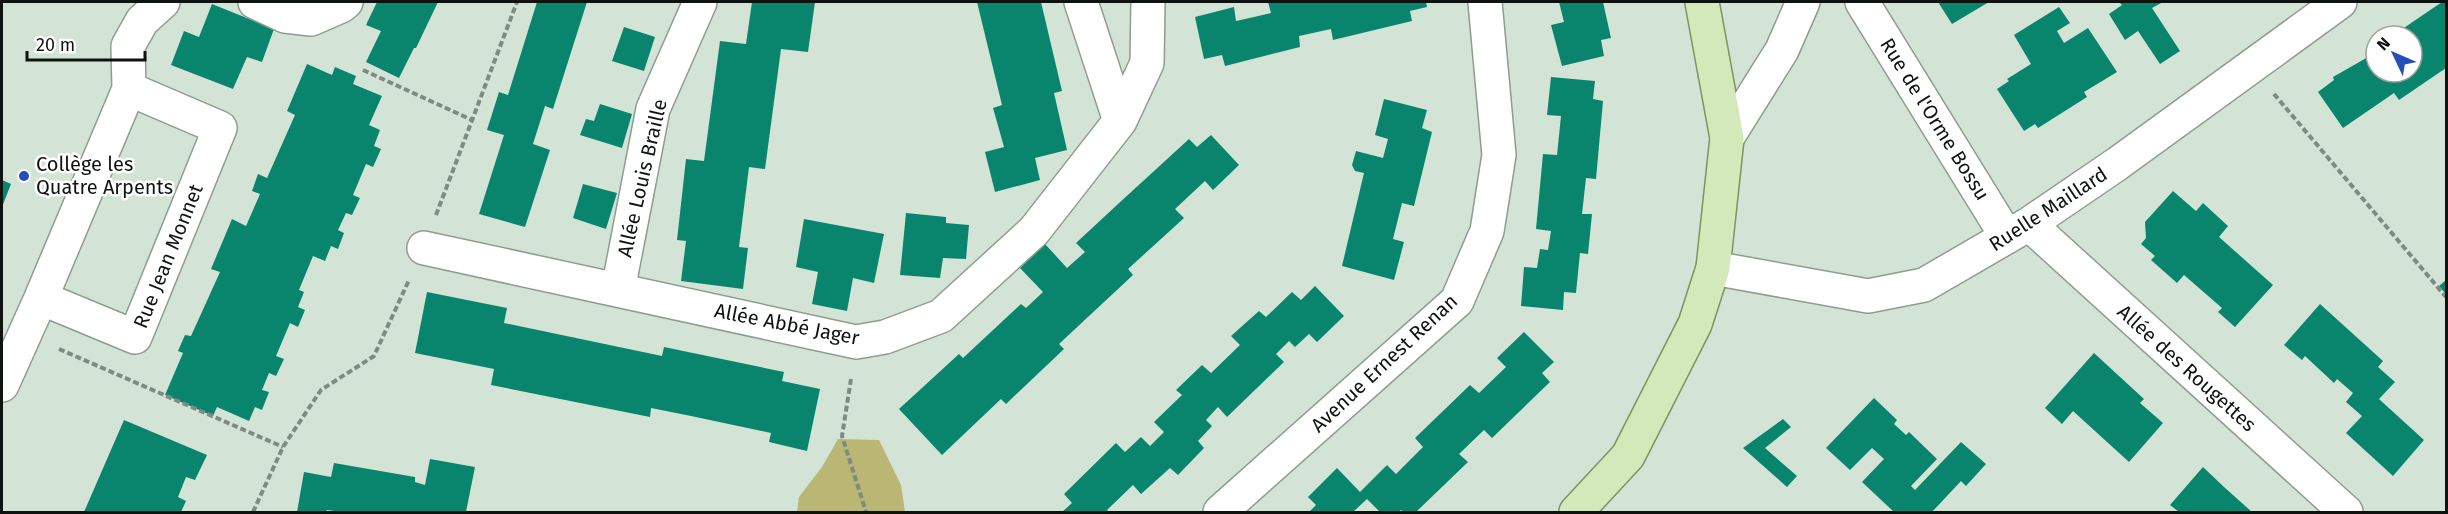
<svg xmlns="http://www.w3.org/2000/svg" width="2448" height="514" font-family="'Fira Sans',sans-serif">
	<rect width="100%" height="100%" fill="#d3e4d7"/>
	<path fill="#bab673" d="M838,439l41,1 22,45 4,27h-108l2,-15 23,-30z"/>
	<path fill="#09856d" d="M377,2h61l-22,46h-2l-15,30 -33,-16 15,-31 -15,-6z
		M537,2h50l-34,107 -8,-3 -12,38 17,6 -25,77 -46,-13 25,-79 -17,-5 12,-38 9,3z
		M752,2h63l-7,50 -27,-3 -16,120 -16,-2 -10,80 9,1 -5,41 -62,-8 5,-40 -9,-1 9,-81 18,2 16,-120 26,3z
		M977,2h64l21,89 -8,2 13,57 -32,8 5,22 -45,12 -10,-40 19,-5 -11,-39 9,-3z
		M1268,2h158l1,5 -17,4 2,10 -79,19 -2,-11 -32,7 1,11 -75,19 -3,-11 -18,4 -9,-42 39,-10 2,14 18,-4 17,-4z
		M1559,2h44l8,36 -10,2 3,16 -42,10 -11,-41 13,-3z
		M1938,2h51l-37,22z
		M2119,2h44l-11,6 28,43 -20,13 -22,-33 -13,9 -16,-26 13,-9z
		M2442,2h4v66l-47,32 -5,-7 -51,35 -25,-36 16,-12 -1,-3 35,-20 5,7 3,-2v10h36v-36h-20z
		M212,4l62,25 -12,33 -15,-5 -14,32 -62,-24 13,-34 15,6z
		M2059,7l11,16 -13,8 7,12 24,-15 29,44 -33,20 3,5 -49,31 -3,-4 -11,7 -27,-42 12,-8 -2,-2 24,-15 -17,-29z
		M624,27l31,10 -11,34 -32,-10z
		M307,64l25,11 3,-8 21,9 -3,8 29,12 -13,29 11,5 -6,16 7,3 -8,18 -7,-3 -13,31 7,3 -8,17 -6,-2 -8,17 6,3 -6,16 -7,-3 -6,15 -12,-5 -14,34 5,2 -6,15 7,3 -7,17 -8,-4 -14,33 8,3 -8,17 -7,-3 -7,17 7,2 -7,18 -7,-3 -6,14 -32,-14 -4,9 -48,-21 18,-42 -5,-2 7,-16 6,1 29,-64 -9,-3 21,-50 14,7 14,-32 -8,-3 6,-17 9,4 28,-63 -8,-4z
		M1551,77l44,4 -2,18 10,2 -7,78 -10,-1 -4,36h10l-4,40 -8,-1 -4,40 -12,-1 -1,18 -42,-4 3,-39 13,1 3,-19 8,1 3,-19 -15,-2 7,-75 14,1 4,-39 -14,-1z
		M1384,99l43,11 -5,18 10,4 -18,74 -12,-3 -9,36 11,3 -10,38 -52,-14 22,-93 -9,-2 -3,-6 4,-14 27,7 5,-19 -13,-4z
		M600,104l32,10 -10,34 -42,-13 6,-16 8,2z
		M1211,135l28,30 -26,25 -8,-9 -30,28 9,9 -56,51 5,6 -74,69 5,5 -58,55 -5,-5 -59,56 -43,-46 60,-55 4,4 58,-54 5,4 17,-16 -23,-24 25,-24 22,24 18,-16 -9,-9 42,-39 71,-65 8,8z
		M2,180l9,4 -9,23z
		M583,184l34,9 -11,36 -33,-11z
		M2173,191l23,20 7,-8 25,23 -9,11 54,48 -38,42 -17,-15 4,-4 -38,-33 -7,8 -26,-23 4,-4 -14,-12 5,-6 -1,-16z
		M906,213l40,4v6l23,2 -3,34 -23,-1 -3,20 -40,-3z
		M804,219l80,15 -10,49 -21,-5 -6,33 -35,-7 6,-32 -22,-5z
		M2446,280v14l-7,-8z
		M1315,286l29,30 -27,26 -8,-8 -14,13 -6,-6 -13,13 8,8 -57,55 -9,-10 -12,13 6,6 -14,15 6,7 -26,27 -8,-7 -29,26 -8,-9 -26,25 2,2h-47l10,-9 -8,-9 52,-51 9,9 16,-15 9,9 14,-14 -10,-10 28,-27 -6,-5 26,-25 9,8 29,-28 -9,-9 28,-25 7,6 26,-25 9,8z
		M427,292l80,16 -3,15 158,33 2,-9 120,25 -2,9 38,8 -13,62 -38,-9 2,-9 -80,-17 -40,-8 -1,9 -159,-32 3,-16 -79,-16z
		M2320,304l63,57 -5,6 17,15 -16,17 45,41 -31,36 -47,-43 16,-17 -16,-14 7,-9 -16,-14 -3,4 -29,-27 -3,4 -18,-15z
		M1524,332l30,30 -12,11 8,9 -58,56 -8,-8 -25,24 9,8 -52,50h-12l-3,-2 -2,2h-19l-13,-13 -14,13h-44l7,-7 -8,-8 29,-29 23,24 27,-27 9,9 27,-27 -8,-9 55,-53 9,8 27,-26 -9,-9z
		M2094,353l50,46 -4,4 23,20 -34,39 -56,-51 -11,13 -17,-16z
		M1874,398l23,22 -3,4 12,11 3,-3 28,27 -26,27 4,4 46,-48 25,22 -20,22 -5,-5 -29,31h-38l-32,-30 22,-23 -12,-11 -22,22 -24,-22z
		M1783,419l8,8 -26,21 32,28 -10,11 -44,-39z
		M124,420l83,35 -12,25 -9,-3 -8,20 8,4 -5,11h-97z
		M430,459l45,8 -9,45h-125l-14,-2 -1,2h-29l7,-40 27,5 3,-14 81,14v5l10,3z
		M2203,467l21,20 28,25h-73l-9,-7z"/>
	<g fill="none" stroke-linecap="round" stroke-linejoin="round">
		<g stroke="#8d9d90" stroke-width="36">
			<path id="minor" d="M255,2l30,14 26,3 30,-13 5,-4
				M1081,2l39,119
				M1862,2l145,235
				M129,89l91,39 -85,209 -94,-39 88,-209 -1,-43 14,-25 21,-19
				M1727,138l55,-88 21,-48
				M2029,224l317,288
				M424,248l432,94 29,-5 56,-21 93,-85 86,-110 27,-58 1,-61
				M1713,268l155,28 56,-11 105,-61 88,-60 223,-162
				M618,290l35,-181 47,-107
				M2,385l39,-87
				M1220,512l237,-211 30,-70 12,-76 -14,-153"/>
		</g>
		<g stroke="#7c9460" stroke-width="36">
			<path id="major" d="M1576,512l52,-56 67,-132 18,-56 14,-130 -25,-136"/>
		</g>
		<path stroke="#7f8b82" stroke-width="4" stroke-dasharray="6 3" stroke-linecap="butt" d="M363,70l109,50
			M2274,94l172,203
			M436,215l81,-213
			M59,349l224,98
			M851,379l-9,57 24,76
			M253,512l30,-65 38,-57 53,-34 35,-76"/>
		<use href="#minor" stroke="#fff" stroke-width="33"/>
		<use href="#major" stroke="#d4e9ba" stroke-width="33"/>
	</g>
	<circle fill="#274dbb" stroke="#fff" stroke-width="2" cx="24" cy="176" r="6"/>
	<g text-anchor="middle" dominant-baseline="central" stroke-width="5" stroke-linejoin="round" paint-order="stroke">
		<g font-size="20" fill="#0e130f" stroke="#fff">
			<text transform="translate(1935 119) rotate(58)">Rue de l'Orme Bossu</text>
			<text transform="translate(642 178) rotate(-77)">Allée Louis Braille</text>
			<text transform="translate(2048 209) rotate(-33)">Ruelle Maillard</text>
			<text transform="translate(168 256) rotate(-68)">Rue Jean Monnet</text>
			<text transform="translate(787 324) rotate(11)">Allée Abbé Jager</text>
			<text transform="translate(1384 363) rotate(-43)">Avenue Ernest Renan</text>
			<text transform="translate(2187 368) rotate(42)">Allée des Rougettes</text>
		</g>
		<g font-size="20" fill="#0e130f" stroke="#fff" text-anchor="start">
			<text x="36" y="164">Collège les<tspan x="36" dy="23">Quatre Arpents</tspan></text>
		</g>
	</g>
	<rect width="2448" height="514" fill="none" stroke="#0e130f" stroke-width="6"/>
	<g transform="translate(2394 54) rotate(314)"><circle r="28" fill="#ffffff" stroke="#9fa19f" stroke-width="1.5"/>
	<path d="M0-4.5L10 22L0 15L-10 22Z" fill="#274dbb"/>
	<text y="-9" font-size="16" font-weight="bold" text-anchor="middle" fill="#0e130f">N</text>
	</g>
	<path d="M27 51v9h118v-9" fill="none" stroke="#0e130f" stroke-width="3"/>
	<text x="36" y="51" font-size="18" fill="#0e130f" stroke="#ffffff" stroke-width="4.5" paint-order="stroke">20 m</text>
</svg>
